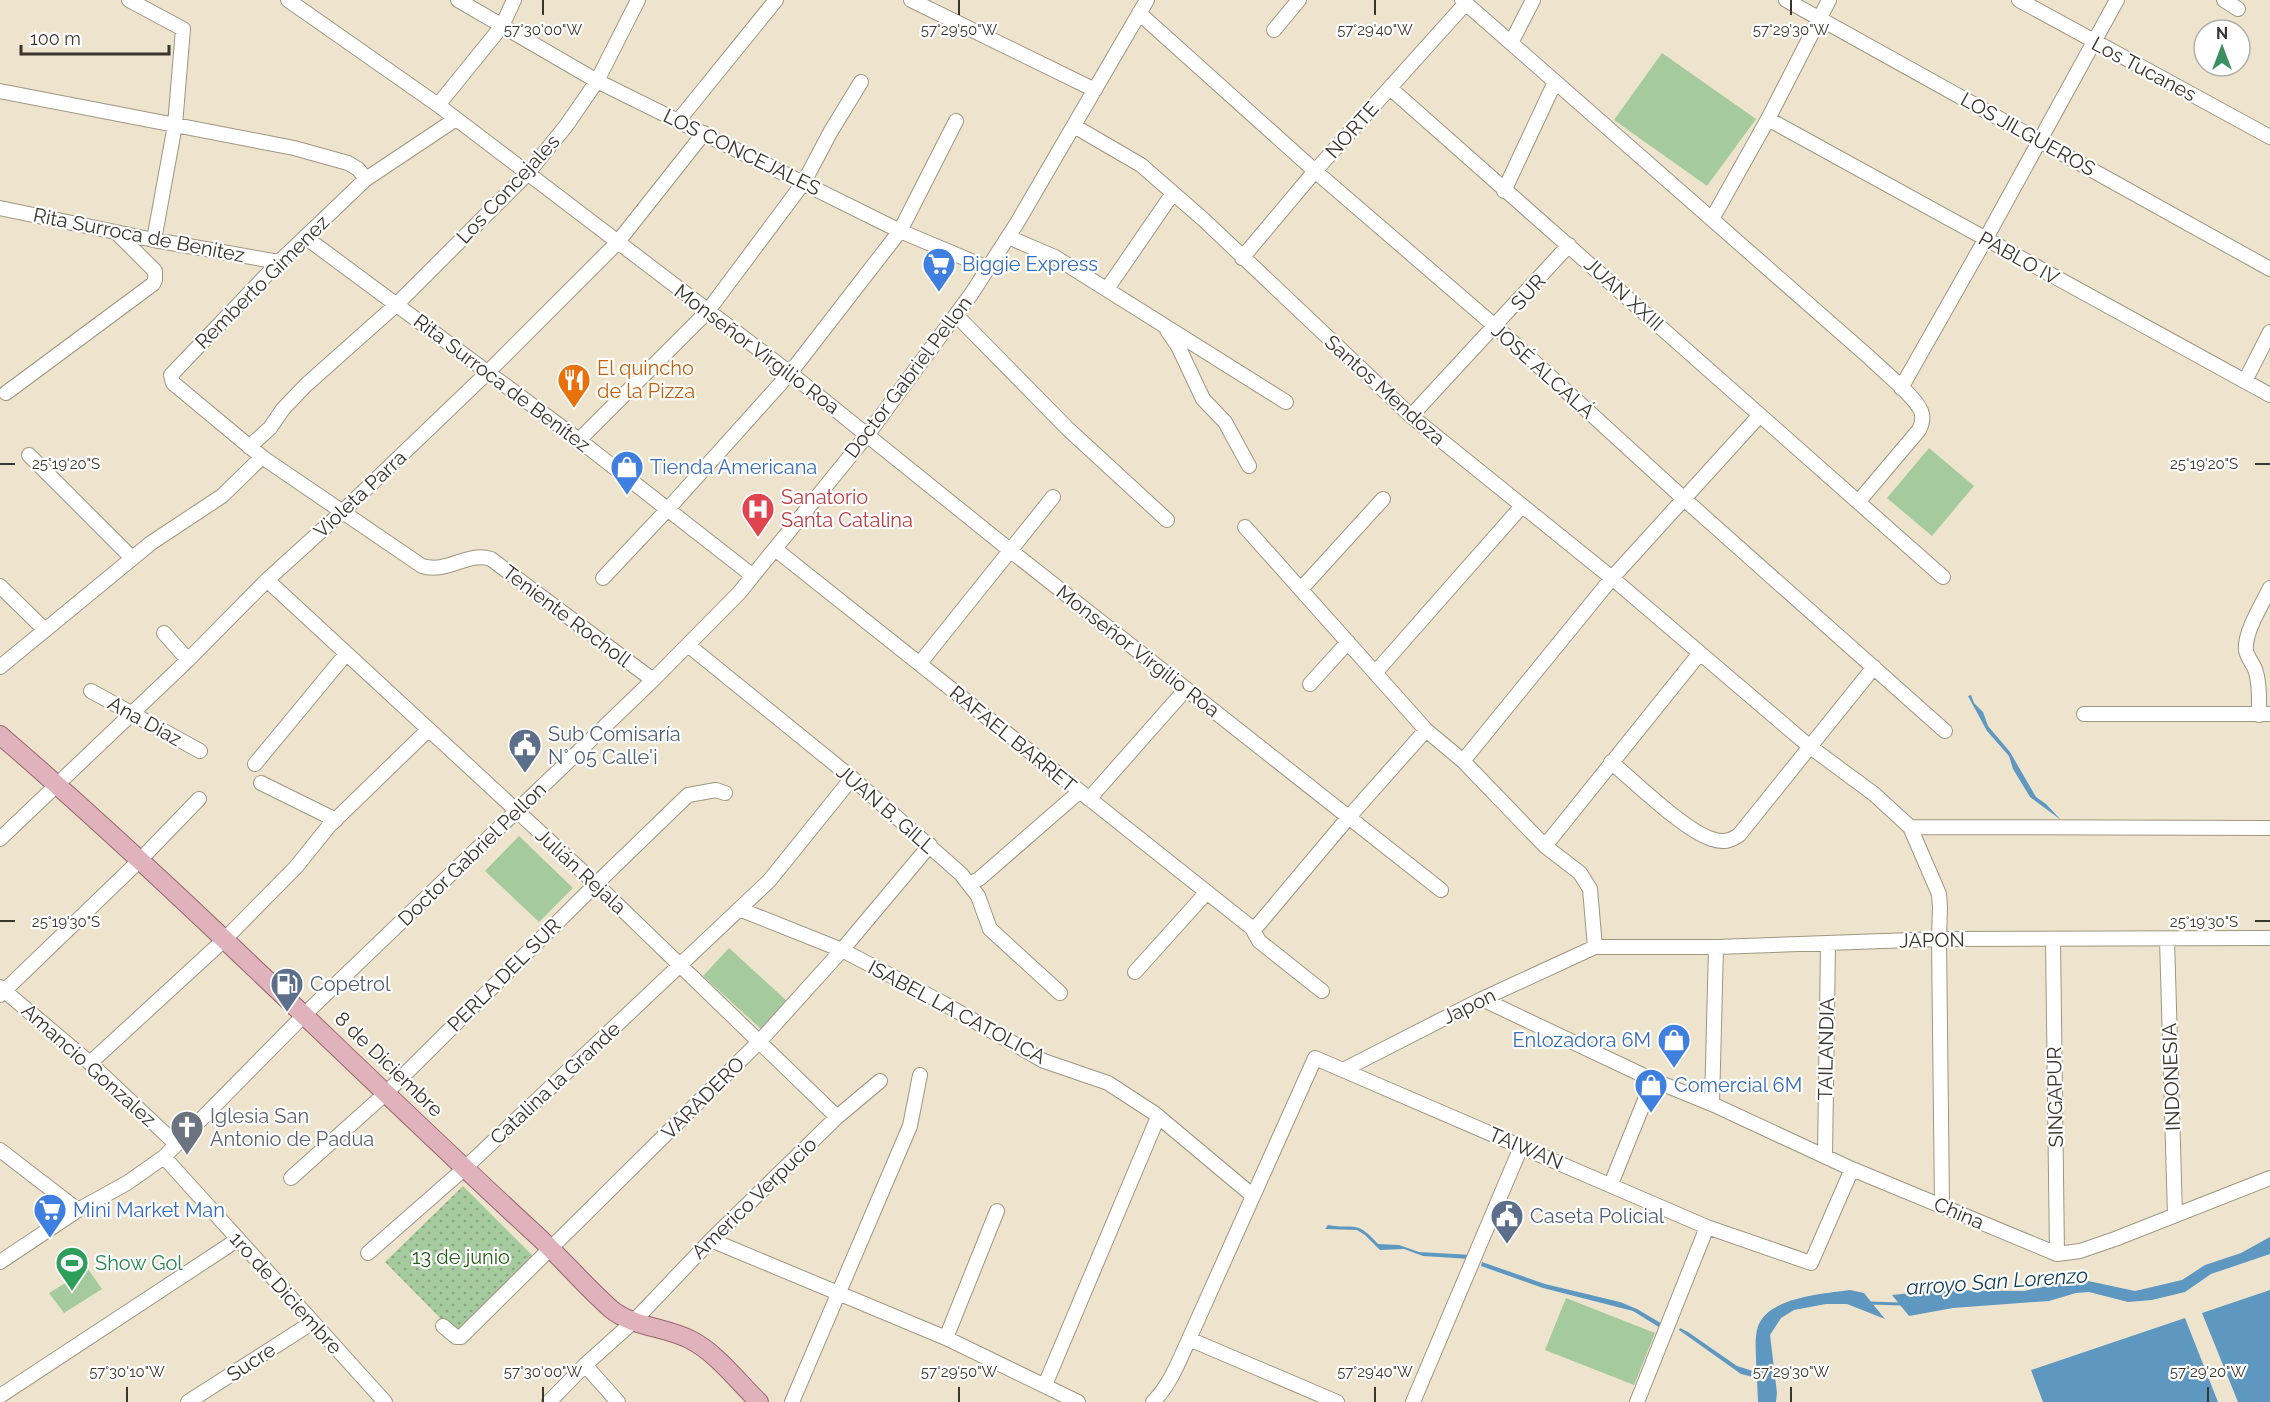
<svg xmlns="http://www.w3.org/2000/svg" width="2270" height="1402" font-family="Raleway,sans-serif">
	<defs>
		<pattern id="grass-dots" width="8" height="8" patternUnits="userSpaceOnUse" patternTransform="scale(1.5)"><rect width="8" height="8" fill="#a5ca9d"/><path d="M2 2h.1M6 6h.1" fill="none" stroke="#87a580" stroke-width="1.8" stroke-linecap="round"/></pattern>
	</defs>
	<rect width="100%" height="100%" fill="#eee4ce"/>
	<path fill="url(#grass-dots)" d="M463,1186l70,70 -78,77 -70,-71z"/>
	<path fill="#a5ca9d" d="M1662,53l94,66 -49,67 -93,-66z
		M1929,448l45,38 -42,50 -45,-38z
		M519,836l54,52 -34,34 -54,-51z
		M729,948l58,53 -26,28 -58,-53z
		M88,1269l14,20 -38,24 -15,-20z
		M1566,1298l89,35 -21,52 -89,-35z"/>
	<path fill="#5e98c1" d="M1971,695l3,8 9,9 5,14 22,26 26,45 10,7 15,16 -31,-23 -17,-28 -4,-13 -22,-25 -19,-35z
		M1328,1225c27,5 28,-6 50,19l21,1 20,7 53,3 -2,4 -47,-3 -19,-7 -24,1 -15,-15 -8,-5 -32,-1z
		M2270,1237v17l-59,20 -26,18 -33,8 -24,2 -39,-10 -13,1 -27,8 -96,7 -44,8 -17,-21 45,-5 87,1 55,-12 56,12 47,-11 23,-15 36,-12z
		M1482,1262l63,22 75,18 17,7 27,16 -2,4 -29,-18 -90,-23 -62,-22z
		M1850,1290l14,3 21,26 -38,-15h-21l-32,6 -13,8 -11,17 7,58 -1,9h-18l-1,-24 -16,-4 -62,-44 1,-2 8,4 49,34 19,6c1,-13 -2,-29 1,-42 7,-33 66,-36 93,-40z
		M2270,1290v112h-32l-36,-89z
		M2185,1318l33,84h-175l-12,-32z"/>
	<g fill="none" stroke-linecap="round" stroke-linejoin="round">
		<path stroke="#5e98c1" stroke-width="3" d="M1869,1303l32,1"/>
		<g stroke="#9f9681" stroke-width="16">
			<path id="minor" d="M129,0l54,29 -8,96 -21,115
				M288,0l150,105 352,268 221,178 430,339
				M458,0l139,81 303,150 88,37
				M911,0l184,90
				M1462,0l408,358c13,13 45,38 51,53 3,7 1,13 -2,19l-60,71
				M1786,0l484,269
				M2019,0l251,137
				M2224,0l14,9
				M1139,13l176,158 181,156 187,171 262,233
				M1274,30l25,-30
				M1511,43l22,-43
				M1390,88l553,489
				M0,91l294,57 54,15 10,6 8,10
				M438,105l64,-79 12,-26
				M456,119l-90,60 -87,83 -108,113 2,8 89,74 160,109c26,8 45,-15 69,-7l162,121
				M1768,119l502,276
				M678,121l98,-121
				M1074,126l67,39 63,55 207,196 201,162 197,168 65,48 36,33 29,67 1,13 -1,32 3,266
				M1504,191l51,-109
				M0,208l154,32 125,22
				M1712,219l56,-100 61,-119
				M305,237l274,203 174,136
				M1008,237l47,20 231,145
				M1242,258l73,-87 151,-168
				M1107,289l66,-96
				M956,315l112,114 99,91
				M1167,330l11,16 25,53 22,23 24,44
				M2242,379l5,-2 23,-45
				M1901,388l84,-148 132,-240
				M6,393l147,-109 2,-4v-9l-39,-39
				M1411,416l158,-171
				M579,440l128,-128 97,-130 27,-51 30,-49
				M249,447l21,-19 13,-19 23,-24 91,-81 130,-130 39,-48 31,-45 41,-81
				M29,455l103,103
				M1245,527l181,203 37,31 82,85 35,27 10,16 5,58
				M775,549l477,379 7,13 63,50
				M603,578l64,-68 123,-137 110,-142 56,-110
				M267,580l329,304 241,233
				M0,586l44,43
				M1301,589l82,-90
				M164,633l24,27
				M688,645l164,133 109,96 17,22 12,33 70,64
				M920,663l133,-166
				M0,667l151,-124 71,-47 40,-39
				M1375,673l147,-167
				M1310,684l38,-42
				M91,691l109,60
				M2084,714h186
				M2259,715c0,-14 1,-30 -3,-43 -2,-8 -9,-14 -10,-22 -2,-17 16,-46 24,-62
				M1463,761l149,-183 148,-163
				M1611,762c24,20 74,69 101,77 11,4 18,2 27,-4l135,-168
				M255,764l91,-110
				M261,783l75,37
				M1089,799l97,-110
				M1910,827l360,1
				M0,839l188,-179 79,-80 75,-68 146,-140 129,-129 87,-110
				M1545,846l155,-193
				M969,884l10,-5 100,-87
				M739,909l103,41 101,53 101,58 64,22 46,30 98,82
				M1252,928l6,-3 90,-107 78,-88
				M2167,939l8,276
				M2053,940l4,314
				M1135,972l72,-80
				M0,987l90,76 86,81
				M0,995l140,-135 59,-61
				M1482,999l171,81 59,24 140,65 205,85 23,-3 35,-12 155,-61
				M90,1063l135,-124 71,-72 33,-41 99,-96
				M1345,1069l137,-70 113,-52h121l223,-8 331,-1
				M1712,1104l4,-157
				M0,1150l78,60
				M1825,1156l3,-213
				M164,1157l221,245
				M291,1178l95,-85 210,-209 92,-89 28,-5 9,3
				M1611,1184l42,-104
				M711,1240l235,98 132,64
				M368,1253l97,-85 304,-287 83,-103
				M0,1262l78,-52 49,-27 37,-26 141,-143 348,-334 86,-87 129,-159 104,-141 45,-70 130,-223
				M443,1326l13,11h5l298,-295 83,-92 88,-105
				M946,1338l51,-127
				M1189,1339l148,63
				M585,1365l33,37
				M1045,1385l113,-268
				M0,1396l237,-156
				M188,1402l125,-80
				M549,1402l36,-37 49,-44 77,-81 126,-123 43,-36
				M792,1402l118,-276 10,-51
				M1153,1402c17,-17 26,-41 36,-63l126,-281 392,169 104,36 41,-94
				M1413,1402l108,-255
				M1637,1402l70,-175"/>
		</g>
		<g stroke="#97656e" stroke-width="20">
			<path id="major" d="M0,735c183,158 353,331 531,495 28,25 52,54 80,79 21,18 56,18 80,31 27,14 47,42 68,62"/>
		</g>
		<use href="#minor" stroke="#fff" stroke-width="14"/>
		<use href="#major" stroke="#dfb2bc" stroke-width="18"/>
	</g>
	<path fill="none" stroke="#3a362e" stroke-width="2" d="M543,0v15M959,0v15M1375,0v15M1791,0v15M0,464h15M2255,464h15M0,921h15M2255,921h15M127,1387v15M543,1387v15M959,1387v15M1375,1387v15M1791,1387v15M2208,1387v15"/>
	<defs>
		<g id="supermarket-pin" transform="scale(1.725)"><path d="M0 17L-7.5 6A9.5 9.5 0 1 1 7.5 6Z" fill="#3f7fe0" stroke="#fff"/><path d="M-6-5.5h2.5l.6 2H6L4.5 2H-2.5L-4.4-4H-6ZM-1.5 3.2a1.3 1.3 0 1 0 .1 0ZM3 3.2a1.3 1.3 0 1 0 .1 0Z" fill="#fff"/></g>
		<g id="restaurant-pin" transform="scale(1.725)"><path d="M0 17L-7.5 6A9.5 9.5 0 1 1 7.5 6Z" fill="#e8710a" stroke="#fff"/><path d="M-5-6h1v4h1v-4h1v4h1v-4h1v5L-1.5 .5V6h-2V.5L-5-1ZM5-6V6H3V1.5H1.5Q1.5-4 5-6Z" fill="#fff"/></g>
		<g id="shop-pin" transform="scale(1.725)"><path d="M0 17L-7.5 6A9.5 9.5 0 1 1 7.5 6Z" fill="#3f7fe0" stroke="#fff"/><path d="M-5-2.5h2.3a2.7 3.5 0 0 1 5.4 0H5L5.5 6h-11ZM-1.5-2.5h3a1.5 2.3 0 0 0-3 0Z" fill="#fff"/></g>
		<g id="hospital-pin" transform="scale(1.725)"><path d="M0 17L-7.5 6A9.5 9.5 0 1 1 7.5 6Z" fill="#e0444e" stroke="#fff"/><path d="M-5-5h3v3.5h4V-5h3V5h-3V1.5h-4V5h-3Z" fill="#fff"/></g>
		<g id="civic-pin" transform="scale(1.725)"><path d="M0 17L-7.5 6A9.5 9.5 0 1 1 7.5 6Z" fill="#5c6f8a" stroke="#fff"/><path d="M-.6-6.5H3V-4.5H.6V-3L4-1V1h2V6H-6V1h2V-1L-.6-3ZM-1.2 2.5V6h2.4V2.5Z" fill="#fff"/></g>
		<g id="fuel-pin" transform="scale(1.725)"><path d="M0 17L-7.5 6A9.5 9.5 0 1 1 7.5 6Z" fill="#5c6f8a" stroke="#fff"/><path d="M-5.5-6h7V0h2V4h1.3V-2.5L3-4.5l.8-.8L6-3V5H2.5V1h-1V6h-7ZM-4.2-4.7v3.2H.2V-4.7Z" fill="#fff"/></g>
		<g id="church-pin" transform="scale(1.725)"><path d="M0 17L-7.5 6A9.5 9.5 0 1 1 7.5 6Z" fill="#6b7280" stroke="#fff"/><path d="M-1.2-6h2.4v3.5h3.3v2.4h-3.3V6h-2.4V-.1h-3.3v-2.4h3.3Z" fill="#fff"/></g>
		<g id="stadium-pin" transform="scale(1.725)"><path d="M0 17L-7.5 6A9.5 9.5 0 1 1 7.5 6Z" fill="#2e9e5b" stroke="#fff"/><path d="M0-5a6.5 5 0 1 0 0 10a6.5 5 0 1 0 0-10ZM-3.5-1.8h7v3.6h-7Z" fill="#fff"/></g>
	</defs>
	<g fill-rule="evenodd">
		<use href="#supermarket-pin" x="939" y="264"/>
		<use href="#restaurant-pin" x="574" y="380"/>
		<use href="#shop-pin" x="627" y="467"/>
		<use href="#hospital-pin" x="758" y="509"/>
		<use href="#civic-pin" x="525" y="745"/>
		<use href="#fuel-pin" x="287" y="984"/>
		<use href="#shop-pin" x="1674" y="1040"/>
		<use href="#shop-pin" x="1651" y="1085"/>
		<use href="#church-pin" x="187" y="1127"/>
		<use href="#supermarket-pin" x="50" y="1210"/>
		<use href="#civic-pin" x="1507" y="1216"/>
		<use href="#stadium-pin" x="72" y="1263"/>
	</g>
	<g text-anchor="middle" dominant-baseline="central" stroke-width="4.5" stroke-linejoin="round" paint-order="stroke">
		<g font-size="20" fill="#3a362e" stroke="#fff">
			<text transform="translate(2144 69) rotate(28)">Los Tucanes</text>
			<text transform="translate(1352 130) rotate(-48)">NORTE</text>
			<text transform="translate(2028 134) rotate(29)">LOS JILGUEROS</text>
			<text transform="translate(742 152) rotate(26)">LOS CONCEJALES</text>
			<text transform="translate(508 189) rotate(-47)">Los Concejales</text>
			<text transform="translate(139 235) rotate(11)">Rita Surroca de Benitez</text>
			<text transform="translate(2019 258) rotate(29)">PABLO IV</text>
			<text transform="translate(262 282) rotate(-45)">Remberto Gimenez</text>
			<text transform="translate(1528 292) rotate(-48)">SUR</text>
			<text transform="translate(1624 294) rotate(42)">JUAN XXIII</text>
			<text transform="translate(757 349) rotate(37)">Monseñor Virgilio Roa</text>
			<text transform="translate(1543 371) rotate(42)">JOSÉ ALCALÁ</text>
			<text transform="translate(908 377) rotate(-53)">Doctor Gabriel Pellon</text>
			<text transform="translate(502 383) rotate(37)">Rita Surroca de Benítez</text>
			<text transform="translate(1385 390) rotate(42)">Santos Mendoza</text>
			<text transform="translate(360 494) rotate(-43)">Violeta Parra</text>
			<text transform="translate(567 616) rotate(37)">Teniente Rocholl</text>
			<text transform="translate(1138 651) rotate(38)">Monseñor Virgilio Roa</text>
			<text transform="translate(145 721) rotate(29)">Ana Diaz</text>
			<text transform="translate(1013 739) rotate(39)">RAFAEL BARRET</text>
			<text transform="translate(886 809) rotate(41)">JUAN B. GILL</text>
			<text transform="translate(472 854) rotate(-44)">Doctor Gabriel Pellon</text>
			<text transform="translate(581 871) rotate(43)">Julián Rejala</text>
			<text transform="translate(1932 940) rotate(-1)">JAPON</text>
			<text transform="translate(504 975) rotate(-45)">PERLA DEL SUR</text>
			<text transform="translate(1469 1006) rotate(-26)">Japon</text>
			<text transform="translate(957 1012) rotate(28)">ISABEL LA CATOLICA</text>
			<text transform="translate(1826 1049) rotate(-89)">TAILANDIA</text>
			<text transform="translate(389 1064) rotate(44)">8 de Diciembre</text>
			<text transform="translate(89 1065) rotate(42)">Amancio Gonzalez</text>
			<text transform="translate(2171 1077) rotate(-92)">INDONESIA</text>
			<text transform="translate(555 1083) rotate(-43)">Catalina la Grande</text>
			<text transform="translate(2055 1097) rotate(-91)">SINGAPUR</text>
			<text transform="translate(703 1098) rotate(-45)">VARADERO</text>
			<text transform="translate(1526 1148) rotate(23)">TAIWAN</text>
			<text transform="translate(754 1198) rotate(-44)">Americo Verpucio</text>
			<text transform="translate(1959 1213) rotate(23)">China</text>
			<text transform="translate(286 1293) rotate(48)">1ro de Diciembre</text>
			<text transform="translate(251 1362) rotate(-33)">Sucre</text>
		</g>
		<g font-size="20" fill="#366cbe" stroke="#fff" text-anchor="start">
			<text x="962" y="264">Biggie Express</text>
			<text x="650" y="467">Tienda Americana</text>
			<text x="1651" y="1040" text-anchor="end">Enlozadora 6M</text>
			<text x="1674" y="1085">Comercial 6M</text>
			<text x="73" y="1210">Mini Market Man</text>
		</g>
		<g font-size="20" fill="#c56008" stroke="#fff" text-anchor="start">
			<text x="597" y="368">El quincho<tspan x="597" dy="23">de la Pizza</tspan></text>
		</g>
		<g font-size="20" fill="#be3a42" stroke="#fff" text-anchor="start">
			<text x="781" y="497">Sanatorio<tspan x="781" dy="23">Santa Catalina</tspan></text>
		</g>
		<g font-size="20" fill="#4e5e75" stroke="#fff" text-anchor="start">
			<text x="548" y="734">Sub Comisaría<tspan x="548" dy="23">N° 05 Calle'i</tspan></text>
			<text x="310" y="984">Copetrol</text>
			<text x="1530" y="1216">Caseta Policial</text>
		</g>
		<g font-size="20" fill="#5b616d" stroke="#fff" text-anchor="start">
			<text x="210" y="1116">Iglesia San<tspan x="210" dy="23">Antonio de Padua</tspan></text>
		</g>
		<g font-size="20" fill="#255d18" stroke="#fff">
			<text x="461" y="1257">13 de junio</text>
		</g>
		<g font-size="20" fill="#27864d" stroke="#fff" text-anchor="start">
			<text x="95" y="1263">Show Gol</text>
		</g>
		<g font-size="21" font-style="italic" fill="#0e3c59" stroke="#fff">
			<text transform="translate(1997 1281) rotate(-4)">arroyo San Lorenzo</text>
		</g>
	</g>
	<g font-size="15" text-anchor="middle" fill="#3a362e" stroke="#fff" stroke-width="4.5" stroke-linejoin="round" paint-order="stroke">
		<text x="543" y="35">57°30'00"W</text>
		<text x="959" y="35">57°29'50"W</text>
		<text x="1375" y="35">57°29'40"W</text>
		<text x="1791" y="35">57°29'30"W</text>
		<text x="66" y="469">25°19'20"S</text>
		<text x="2204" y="469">25°19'20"S</text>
		<text x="66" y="927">25°19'30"S</text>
		<text x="2204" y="927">25°19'30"S</text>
		<text x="127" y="1377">57°30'10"W</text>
		<text x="543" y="1377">57°30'00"W</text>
		<text x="959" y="1377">57°29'50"W</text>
		<text x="1375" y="1377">57°29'40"W</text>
		<text x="1791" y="1377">57°29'30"W</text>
		<text x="2208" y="1377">57°29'20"W</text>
	</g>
	<g transform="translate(2222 48)"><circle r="28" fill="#ffffff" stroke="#b0afab" stroke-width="1.5"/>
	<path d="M0-4.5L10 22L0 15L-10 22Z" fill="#3b8f61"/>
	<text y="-9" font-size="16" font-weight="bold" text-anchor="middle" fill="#3a362e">N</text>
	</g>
	<path d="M21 45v9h148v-9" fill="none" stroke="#3a362e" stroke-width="3"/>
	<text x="30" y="45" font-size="18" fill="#3a362e" stroke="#ffffff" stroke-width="4.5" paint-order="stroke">100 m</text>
</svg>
